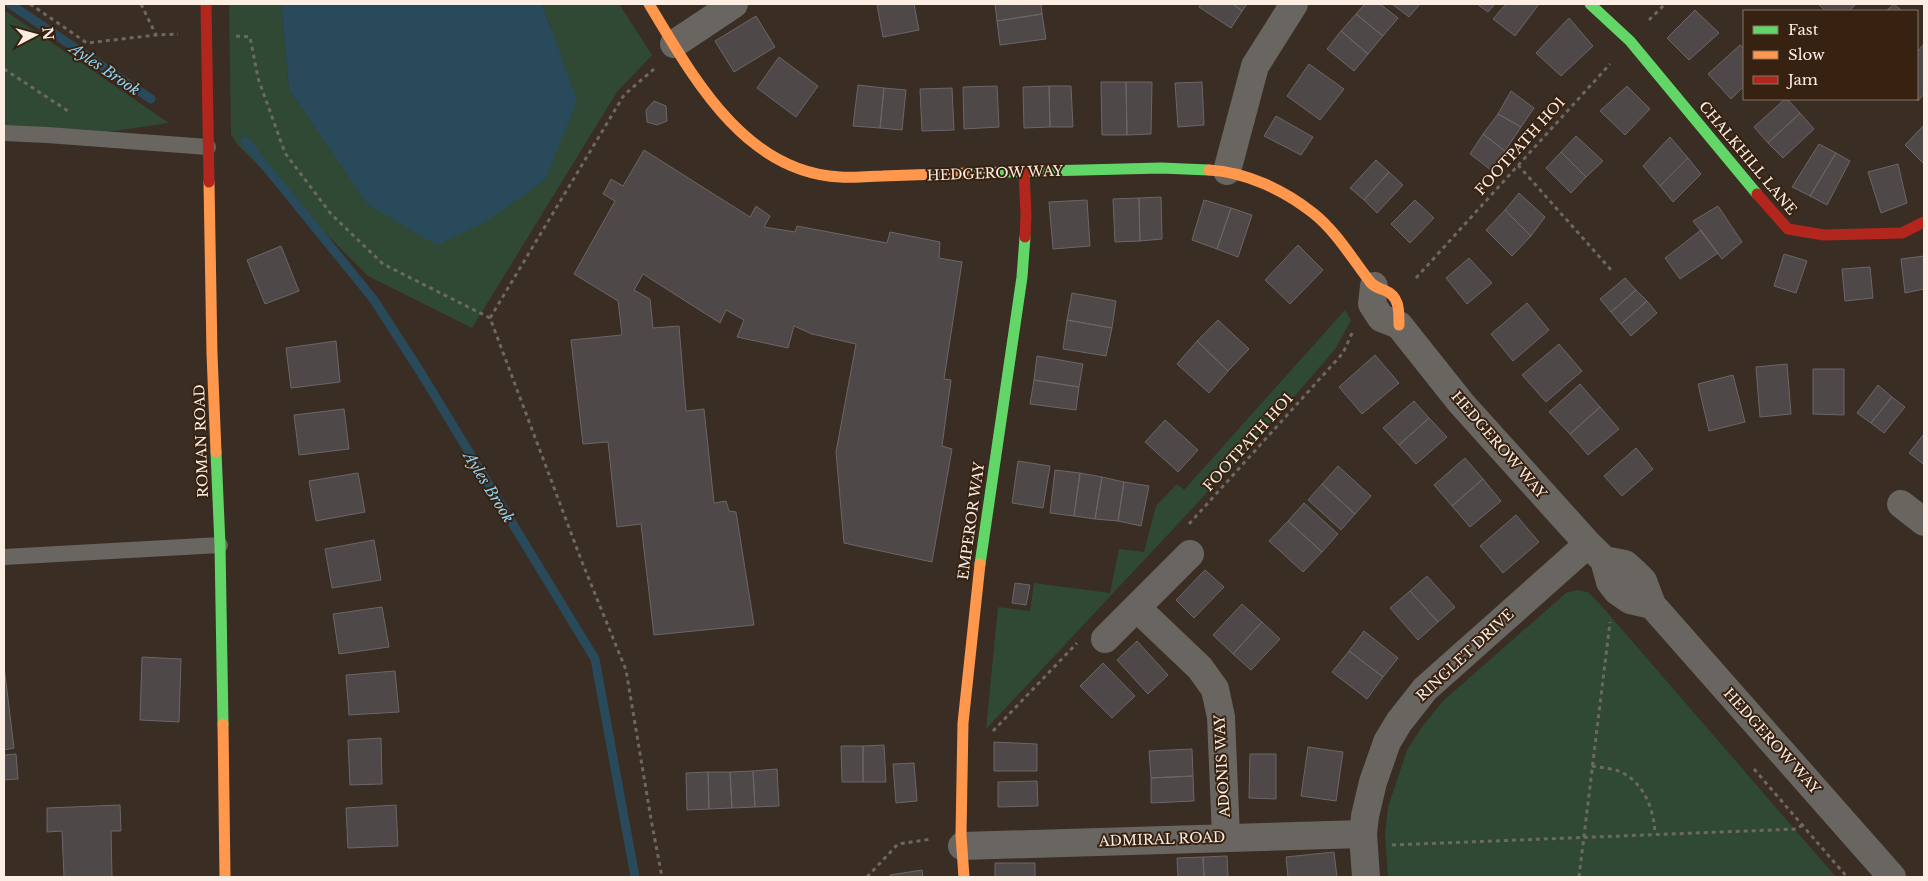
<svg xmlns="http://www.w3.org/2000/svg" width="1928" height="881" font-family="'Libre Baskerville',serif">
	<rect width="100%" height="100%" fill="#392d24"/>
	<path fill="#2f4935" d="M229,4h52l8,85 262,-61 -9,-24h77l33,51 -35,37 -145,236 -104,-52 -131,-132 -6,-9z
		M4,10l165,113 -96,14 -69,-4z
		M1345,310l6,10 -15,28 -74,86 -276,295 12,-122 32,4 4,-28 76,10 9,-44 25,3 12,-46 21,-22 7,6z
		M1577,590l11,2 11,11 237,274h-448l-3,-42 3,-28 19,-57 15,-23 21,-26 123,-108z"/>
	<path fill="#294a5b" d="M281,4h261l35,97 -32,79 -58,41 -50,24 -69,-40 -79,-116z"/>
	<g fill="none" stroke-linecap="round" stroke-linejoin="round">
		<path stroke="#294a5b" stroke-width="9" d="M10,4l141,95
			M245,141l129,159 47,73 174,286 40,218"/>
	</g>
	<path fill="#4e4848" stroke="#6c6668" d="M883,4h31l5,26 -36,7 -6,-32z
		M995,4h46l1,10 -45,7z
		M1201,4h32l9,7 -11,17 -32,-21z
		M1233,4h14l-5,7z
		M1365,4h15l18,14 -15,18 -27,-22z
		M1392,4h28l-11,13z
		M1477,4h18l-7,8z
		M1506,4h33l-24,32 -22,-17z
		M1818,4h38l-7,7h-23z
		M1894,4l8,7h-16z
		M1695,10l24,23 -30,27 -22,-22z
		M1042,14l4,25 -46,6 -3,-24z
		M1356,14l27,22 -15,18 -27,-23z
		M756,16l19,31 -41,25 -19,-31z
		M1569,18l24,28 -32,30 -25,-23z
		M1341,31l27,23 -14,17 -27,-22z
		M1924,44v50l-6,7 -2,-2 1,-47z
		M1740,45l4,4v37l-13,13 -23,-25z
		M779,57l39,29 -22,31 -39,-29z
		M1309,64l35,25 -24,31 -33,-24z
		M1101,82h25l1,53h-25z
		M1126,82h26l-1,52 -24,1z
		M1202,82l2,43 -26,2 -3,-44z
		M858,85l26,3 -4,40 -27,-2z
		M997,86l2,41 -35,2 -1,-42z
		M1049,86h22l2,41h-23z
		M1049,86l1,41 -26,1 -1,-41z
		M1627,86l23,23 -25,26 -25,-24z
		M884,88l22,2 -4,40 -22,-2z
		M952,88l2,42 -32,1 -2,-42z
		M1511,91l23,17 -13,19 -23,-13z
		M1785,99h2l13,14 -32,30 -14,-16z
		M654,101l12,5 1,15 -10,4 -10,-3 -1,-12z
		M1800,113l14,16 -31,29 -15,-15z
		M1498,114l23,13 -16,24 -22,-17z
		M1276,116l37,21 -12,18 -37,-19z
		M1924,125v39l-19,-19z
		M1483,134l22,17 -14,19 -21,-16z
		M1576,136l27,25 -17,16 -25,-25z
		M1670,137l18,21 -28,28 -17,-20z
		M1819,144l17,9 -26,43 -18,-9z
		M644,150l106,67 6,-11 14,10 -6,11 31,5 2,-6 90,17 3,-11 50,10 -1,16 23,4 -18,117 7,1 -9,66 10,3 -20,113 -88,-19 -8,-91 20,-108 -44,-10 -18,-8 -6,22 -51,-11 7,-17 -18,-10 -6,13 -77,-49 -9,16 16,9 3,29 26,-2 7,85 18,-2 10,94 12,-2 3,10 7,1 18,113 -100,10 -13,-111 -24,3 -9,-85 -25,2 -12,-104 51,-5 -4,-34 -44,-27 41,-73 -12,-7 8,-15 12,7z
		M1561,152l25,25 -15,16 -25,-25z
		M1836,153l14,8 -23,44 -17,-9z
		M1688,158l13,16 -28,28 -13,-16z
		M1376,160l13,12 -25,28 -14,-12z
		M1898,164l9,39 -26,10 -13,-41z
		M1389,172l14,13 -26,28 -13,-13z
		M1519,193l26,24 -14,19 -26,-26z
		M1161,197l1,42 -22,2 -1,-43z
		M1139,198l1,43 -25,1 -2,-43z
		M1087,200l3,46 -37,3 -4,-47z
		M1204,200l27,8 -14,41 -25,-9z
		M1415,200l19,18 -24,25 -19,-19z
		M1718,206l24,36 -20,17 -29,-38z
		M1231,208l21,7 -14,42 -21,-8z
		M1505,210l26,26 -19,20 -26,-26z
		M1701,230l17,23 -38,26 -15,-21z
		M1298,245l25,25 -33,34 -25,-24z
		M281,246l18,45 -34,13 -18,-44z
		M1784,254l23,7 -11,32 -22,-7z
		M1924,256v33l-19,4 -4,-34z
		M1469,258l23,25 -25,21 -21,-26z
		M1870,267l3,31 -28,3 -3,-32z
		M1625,278l11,12 -25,22 -11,-13z
		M1636,290l11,11 -26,23 -10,-12z
		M1072,293l44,8 -4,27 -45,-8z
		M1647,301l10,12 -26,23 -10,-12z
		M1527,303l22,27 -36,31 -22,-27z
		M1067,320l45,8 -6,28 -43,-7z
		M1218,320l31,29 -21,22 -31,-30z
		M336,341l4,41 -49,6 -5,-40z
		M1197,341l31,30 -19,22 -32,-29z
		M1559,344l23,27 -36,31 -24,-27z
		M1375,355l24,28 -37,31 -23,-27z
		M1037,356l46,8 -4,23 -45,-7z
		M1787,364l4,50 -31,3 -4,-50z
		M1813,369h31v46l-31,-1z
		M1733,375l12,47 -36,9 -11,-47z
		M1034,380l45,7 -3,23 -46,-6z
		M1580,384l20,23 -30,27 -21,-22z
		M1878,385l14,12 -21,26 -14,-10z
		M1892,397l13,10 -21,26 -13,-10z
		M1414,401l15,17 -30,27 -16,-17z
		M1600,407l19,22 -31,26 -18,-21z
		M344,409l5,40 -50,6 -5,-40z
		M1429,418l18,19 -31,27 -17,-19z
		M1165,420l33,30 -20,22 -33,-30z
		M1924,434v28l-1,2 -14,-11z
		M1636,448l17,21 -31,27 -18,-20z
		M1465,458l18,21 -31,27 -18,-21z
		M1018,461l32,5 -7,42 -31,-5z
		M1338,466l33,30 -16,18 -33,-30z
		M1055,470l25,3 -6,43 -24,-3z
		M358,473l7,39 -49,9 -7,-40z
		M1080,473l22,4 -7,42 -21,-3z
		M1102,477l22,5 -6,39 -23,-2z
		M1483,479l18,22 -31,26 -18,-21z
		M1124,482l25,4 -8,40 -23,-5z
		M1322,484l33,30 -14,16 -33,-30z
		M1304,503l34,31 -16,18 -34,-31z
		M1516,515l23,27 -36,31 -23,-27z
		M1288,521l34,31 -19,20 -34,-31z
		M374,540l7,40 -49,8 -7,-39z
		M1205,570l19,17 -30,31 -18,-18z
		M1427,576l28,31 -17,15 -28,-31z
		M1015,583l15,2 -4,20 -14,-2z
		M1410,591l28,31 -20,18 -28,-32z
		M1242,604l20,18 -29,32 -20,-19z
		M382,607l7,40 -50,7 -6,-40z
		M1262,622l18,17 -29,31 -18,-16z
		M1364,631l34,27 -15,19 -34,-26z
		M1137,641l31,34 -20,19 -31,-34z
		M1349,651l34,26 -16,22 -35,-27z
		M142,657l39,2 -2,63 -39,-2z
		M1103,663l32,33 -23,22 -32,-32z
		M4,666l10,82 -10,2z
		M395,671l4,41 -50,3 -3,-40z
		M381,738l1,46 -32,1 -2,-45z
		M994,742l43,2v27h-43z
		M884,745l2,37h-23v-36z
		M841,746h22v36h-21z
		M1308,747l35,5 -7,49 -35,-5z
		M1192,749l1,27 -42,2 -2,-27z
		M16,754l2,25 -14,1v-25z
		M1250,754h26v45l-27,-1z
		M914,763l3,38 -21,2 -3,-39z
		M777,769l2,37 -24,1 -2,-36z
		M753,771l2,36 -23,1 -2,-36z
		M708,772l1,37 -22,1 -1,-37z
		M708,772h22l2,36 -23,1z
		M1193,776l1,25 -43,2v-25z
		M1037,781l1,25 -40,1v-25z
		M120,805l1,26h-10l1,46h-48l-2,-46 -15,1v-24z
		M396,805l2,41 -50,2 -2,-40z
		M1334,852l3,25h-49l-2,-20z
		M1227,856l1,21h-24l-1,-20z
		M1203,857l1,20h-26l-1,-19z
		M995,863h40v14h-40z
		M922,870l1,7h-33v-2z"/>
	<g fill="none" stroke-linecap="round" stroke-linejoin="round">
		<path stroke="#6d6862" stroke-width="3" stroke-dasharray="4 4" stroke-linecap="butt" d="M30,4l57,39 69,-8
			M141,4l15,31 22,-1
			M1649,20l16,-16
			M236,36l14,1 8,41 27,75 46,61 52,50 107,54 92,244 44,108 25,149 11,58
			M4,69l64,42
			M1518,165l94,106
			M1416,278l194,-214
			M490,318l134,-223 30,-26
			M1189,524l154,-171 10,-22
			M993,731l84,-88
			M1592,766c10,2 21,2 31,7 22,12 31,37 32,61
			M1754,769l93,108
			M1392,845l405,-16 5,-4
			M867,877l31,-33 34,-5
			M1579,877l31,-255"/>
		<path stroke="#696560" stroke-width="16" d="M4,133l43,2 161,12
			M4,557l216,-12"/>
		<path stroke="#696560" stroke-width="28" d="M674,44l60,-40
			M1227,171l28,-105 39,-62
			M1374,286l-2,18 9,14 18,7 62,78 127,141 16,16 6,22 7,9 13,9 22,5
			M1901,504l23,18
			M1604,560l21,4 9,8 9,9 9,24 240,272
			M1137,608l63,60 15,21 6,28 5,120
			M1105,639l85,-85
			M962,846l401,-12
			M1366,877l-3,-43 2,-18 8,-34 14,-40 12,-20 26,-33 163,-145"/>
		<path stroke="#63d668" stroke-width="11" d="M1590,4l40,37 127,153
			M969,173l192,-5 48,2
			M216,452l4,93 3,179
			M980,564l42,-287 3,-40"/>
		<path stroke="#ff974d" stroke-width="11" d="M649,4c44,73 95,168 191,173 14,1 28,-1 42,-1 29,-1 58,-2 87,-3
			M1209,170c37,2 75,20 104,43 23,18 40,47 58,70 4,4 8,5 13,7 16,6 15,21 15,35
			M209,182l3,172 4,98
			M223,724l2,153
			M964,877l-3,-42 2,-112 17,-159"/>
		<path stroke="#b3261e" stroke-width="11" d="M206,4l3,178
			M1024,171l2,44 -1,22
			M1757,194l31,35 36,6 78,-2 22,-11"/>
	</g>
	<g text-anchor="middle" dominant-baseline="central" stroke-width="4" stroke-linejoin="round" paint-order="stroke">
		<g font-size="14" fill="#fdeee4" stroke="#372211">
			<text transform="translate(1520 146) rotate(-48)">FOOTPATH HO1</text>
			<text transform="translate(1748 158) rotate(50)">CHALKHILL LANE</text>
			<text transform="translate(995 173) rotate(-2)">HEDGEROW WAY</text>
			<text transform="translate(201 441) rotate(-92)">ROMAN ROAD</text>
			<text transform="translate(1248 442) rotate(-48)">FOOTPATH HO1</text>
			<text transform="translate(1499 445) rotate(49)">HEDGEROW WAY</text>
			<text transform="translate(971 521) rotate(-82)">EMPEROR WAY</text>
			<text transform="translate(1465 655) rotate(-43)">RINGLET DRIVE</text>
			<text transform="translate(1772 741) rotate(48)">HEDGEROW WAY</text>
			<text transform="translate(1222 766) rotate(-93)">ADONIS WAY</text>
			<text transform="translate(1162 839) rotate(-2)">ADMIRAL ROAD</text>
		</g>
		<g font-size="15" font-style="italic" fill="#90d3f6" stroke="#372211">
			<text transform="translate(105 69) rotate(34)">Ayles Brook</text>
			<text transform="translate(489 487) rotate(58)">Ayles Brook</text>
		</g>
	</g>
	<rect width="1928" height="881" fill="none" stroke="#fdeee4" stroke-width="10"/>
	<rect x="1743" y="10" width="175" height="90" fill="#372211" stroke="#867465"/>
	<rect x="1753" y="26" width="25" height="8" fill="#63d668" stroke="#867465"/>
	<text x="1788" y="35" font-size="15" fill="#fdeee4">Fast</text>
	<rect x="1753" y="51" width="25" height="8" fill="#ff974d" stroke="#867465"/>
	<text x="1788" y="60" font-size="15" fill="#fdeee4">Slow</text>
	<rect x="1753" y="76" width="25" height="8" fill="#b3261e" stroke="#867465"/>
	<text x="1788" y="85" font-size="15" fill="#fdeee4">Jam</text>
	<g transform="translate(35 35) rotate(84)" stroke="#372211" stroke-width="4" paint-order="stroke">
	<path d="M0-4L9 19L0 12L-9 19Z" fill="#fdeee4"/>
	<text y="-8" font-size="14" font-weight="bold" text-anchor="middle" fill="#fdeee4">N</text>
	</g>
</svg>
